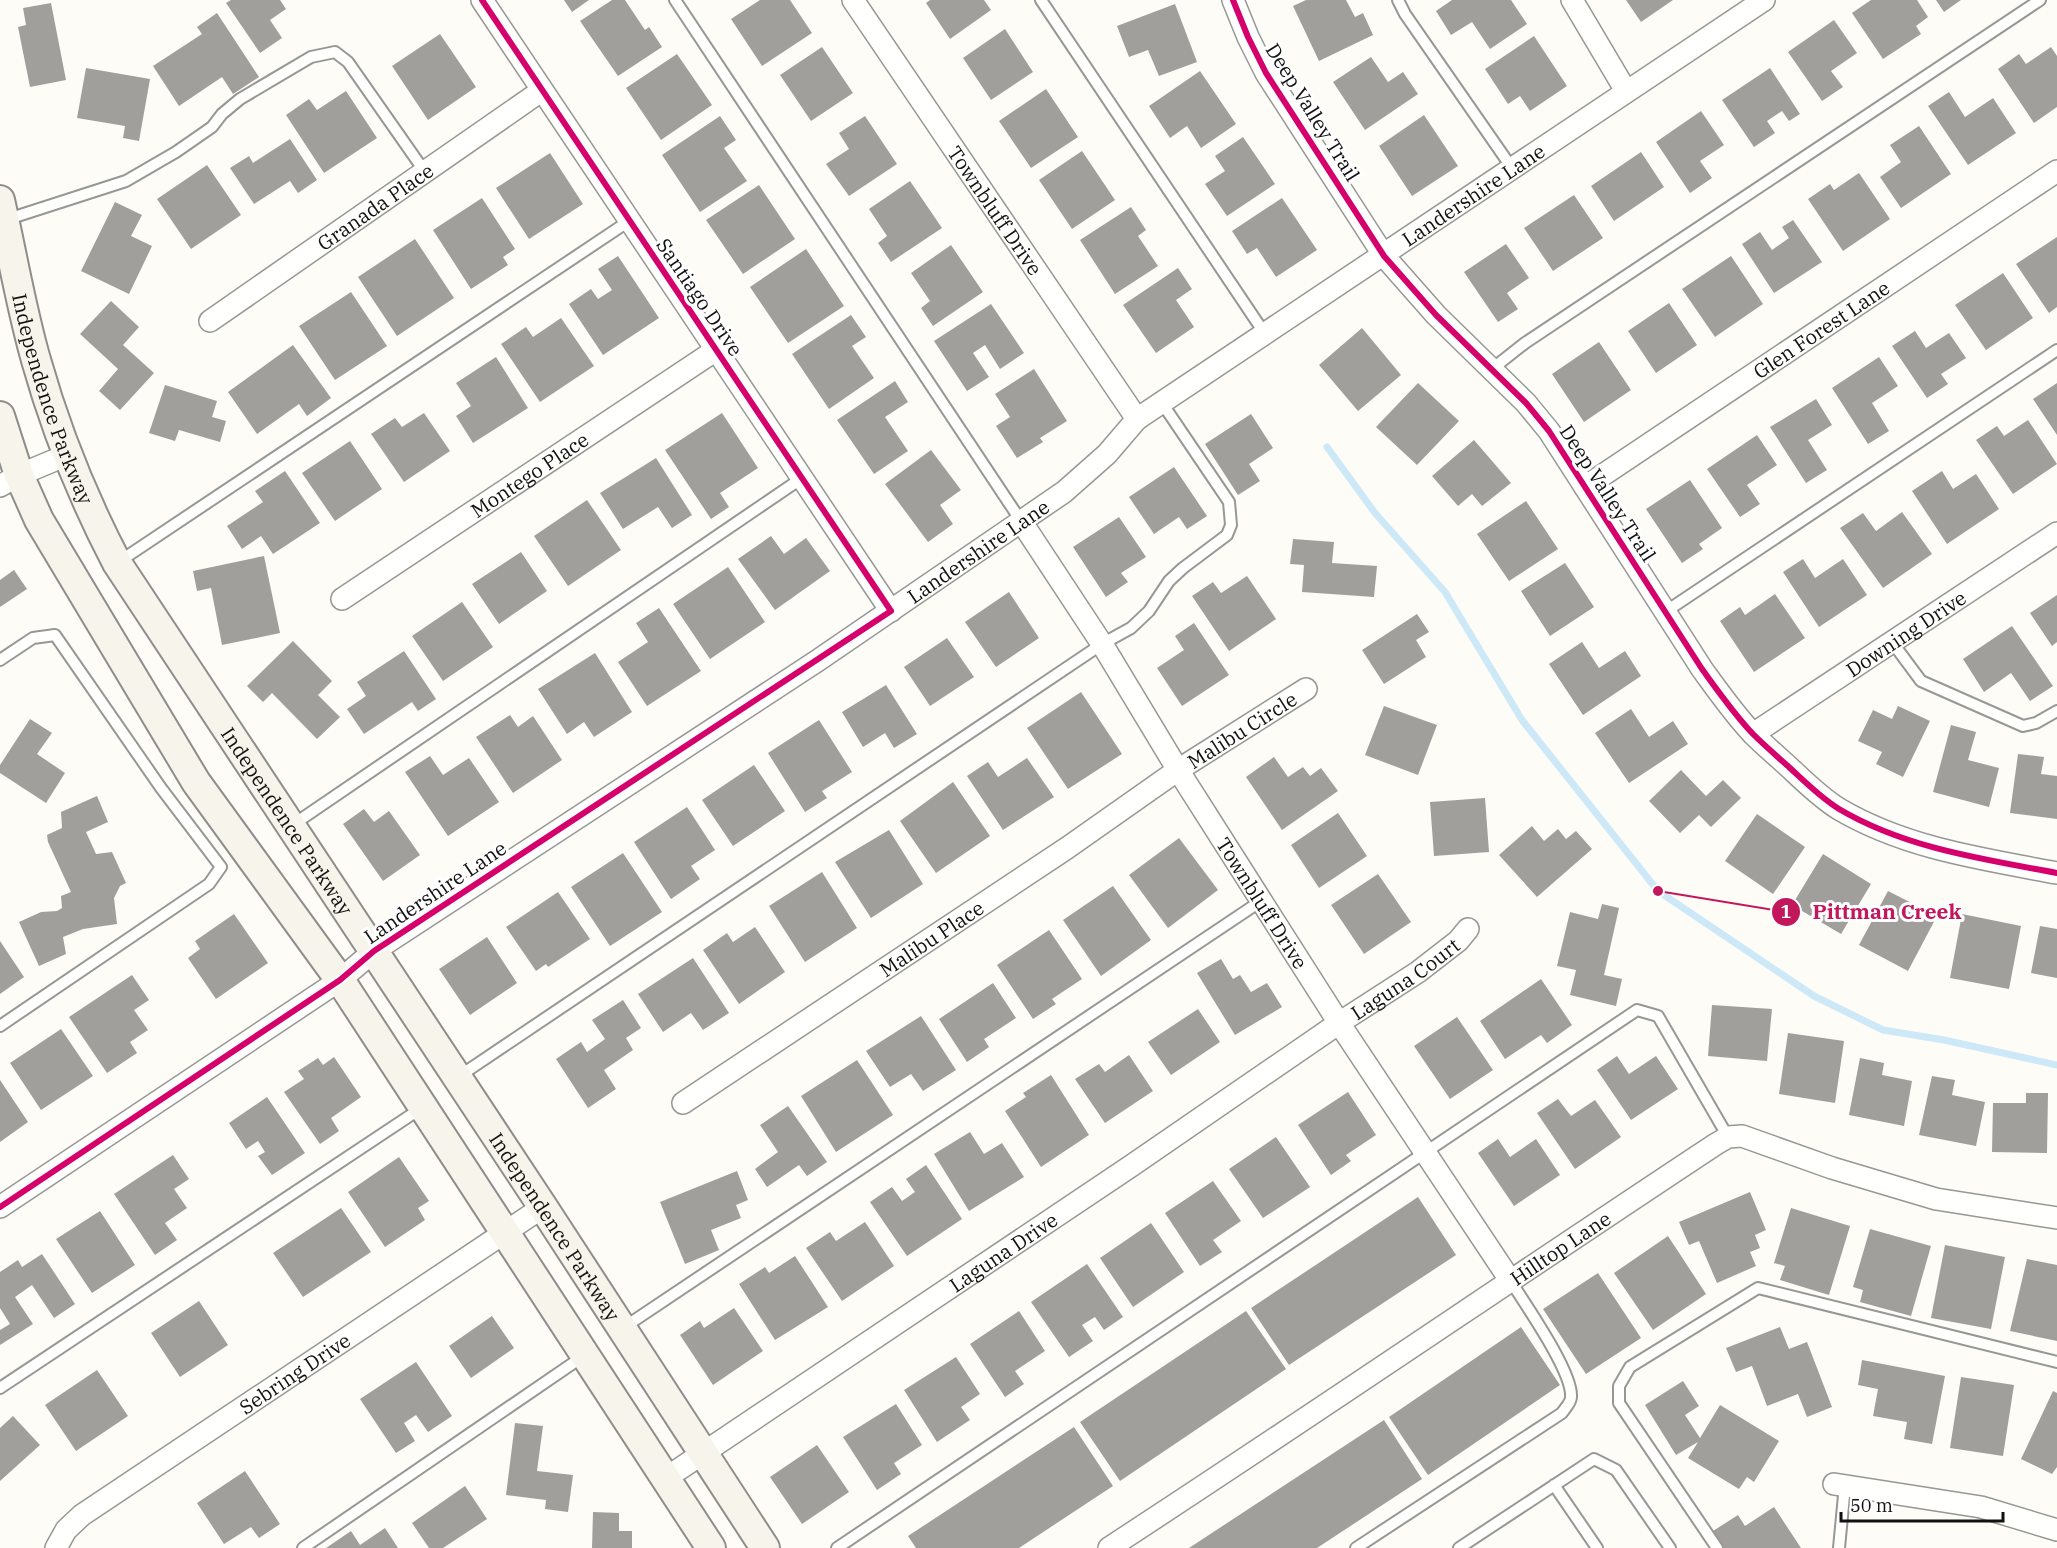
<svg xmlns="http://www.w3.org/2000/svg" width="2057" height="1548" font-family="'IBM Plex Serif',serif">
	<rect width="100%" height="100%" fill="#fdfcf7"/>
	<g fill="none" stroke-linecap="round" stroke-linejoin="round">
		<path stroke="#cde8f7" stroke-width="7" d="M1327,447l48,66 70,79 77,128 136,171 156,105 69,34 61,10 113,25"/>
	</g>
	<path fill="#a19f9c" d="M231,0h49l6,9 -16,11 12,18 -22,15 -34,-50z
		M564,0h25l-17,12z
		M612,0h13l20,30 4,-3 13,20 -44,29 -38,-55z
		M760,0h30l22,33 -50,33 -31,-47z
		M930,0h54l7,10 -41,29 -24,-36z
		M1306,0h40l9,17 8,-4 10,22 -54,26 -26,-55z
		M1452,0h59l16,24 -37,25 -18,-27 -21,13 -15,-24z
		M1626,0h47l-32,22z
		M1871,0h46l11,17 -12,9 5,8 -38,25 -31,-46z
		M1936,0h25l-17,12z
		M51,3l15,77 -36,7 -12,-60 8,-2 -3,-17z
		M1175,4l22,58 -38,14 -11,-26 -19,7 -12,-31z
		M217,13l42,64 -26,17 -11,-17 -43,29 -26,-40 49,-32 -5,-7z
		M1834,20l23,33 -26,18 12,16 -21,14 -34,-49z
		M1005,29l28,43 -42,28 -28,-42z
		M440,34l36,53 -48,33 -36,-54z
		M1534,36l33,50 -37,25 -10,-15 -12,8 -23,-35z
		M822,47l31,46 -42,28 -31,-46z
		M2051,47l6,9v51l-23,16 -36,-54 21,-15 7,10z
		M677,54l35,51 -51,35 -35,-52z
		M1371,57l17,25 15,-10 15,22 -53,36 -32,-48z
		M86,68l64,11 -11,62 -16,-3 2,-12 -48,-8z
		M1770,68l30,46 -11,7 -7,-10 -15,10 8,12 -21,14 -32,-47z
		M1200,71l36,53 -35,24 -14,-22 -17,12 -21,-32z
		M1046,89l32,48 -47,31 -32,-47z
		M346,91l31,47 -53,35 -38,-58 23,-16 8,11z
		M1949,92l16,25 28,-19 23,35 -48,32 -40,-59z
		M1701,111l23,34 -24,16 12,17 -22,15 -34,-51z
		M1424,115l34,51 -46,30 -33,-50z
		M720,116l16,24 -12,8 23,33 -47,31 -38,-57z
		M865,116l32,48 -48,32 -23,-32 23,-15 -10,-16z
		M1919,126l32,48 -50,34 -21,-31 21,-15 -11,-17z
		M1243,137l32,47 -48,32 -22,-32 20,-13 -10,-15z
		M290,139l27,41 -19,13 -8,-12 -36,23 -24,-36 19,-12 4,7z
		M1082,151l33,49 -43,29 -33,-49z
		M1641,152l23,35 -50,34 -23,-35z
		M550,153l33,51 -54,35 -33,-51z
		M207,165l34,50 -50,34 -34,-50z
		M1859,173l31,46 -47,32 -35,-52 22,-15 4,6z
		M910,181l32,47 -51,34 -13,-19 9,-7 -18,-27z
		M759,185l36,54 -52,35 -37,-54z
		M1574,195l29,43 -50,33 -29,-43z
		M482,198l33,51 -12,8 5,8 -37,24 -38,-59z
		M1282,198l35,52 -41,27 -19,-29 -10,6 -15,-23z
		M115,202l27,13 -11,21 21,10 -23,48 -48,-23z
		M1131,207l15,23 -8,6 20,30 -43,28 -35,-54z
		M1793,220l29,42 -48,31 -32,-49 18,-12 12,18 17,-12 -7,-11z
		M2057,237v70l-8,6 -33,-49z
		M415,239l39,59 -57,38 -39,-59z
		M1506,244l23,34 -22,15 11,16 -20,13 -34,-50z
		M951,245l32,47 -50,34 -12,-18 9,-7 -19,-28z
		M806,249l38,57 -56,37 -38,-56z
		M618,256l41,62 -56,37 -34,-51 22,-15 7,10 14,-9 -14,-21z
		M1731,256l32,48 -48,33 -33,-48z
		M1178,268l14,21 -16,11 18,27 -38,26 -33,-48z
		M2003,273l30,45 -47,32 -31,-45z
		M351,292l36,54 -52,34 -36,-54z
		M111,301l28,26 -16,18 31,28 -34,37 -21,-19 19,-22 -38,-35z
		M1669,303l28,42 -41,28 -28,-42z
		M991,304l33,49 -24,16 -15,-24 -12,8 16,24 -22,14 -33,-50z
		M851,315l15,22 -14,9 22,32 -45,31 -37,-55z
		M561,318l33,48 -54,36 -39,-58 25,-17 7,10z
		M1362,328l39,47 -43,36 -39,-46z
		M1915,331l11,17 23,-15 17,25 -25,16 7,10 -21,14 -35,-52z
		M1599,342l32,48 -47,32 -32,-48z
		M293,345l38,53 -24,18 -8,-12 -42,30 -29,-42z
		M496,357l32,51 -55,35 -17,-27 15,-10 -15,-23z
		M1879,357l19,29 -26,17 17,28 -21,13 -36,-56z
		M1034,369l33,52 -27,17 3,4 -26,16 -21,-32 14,-9 -15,-23z
		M895,381l13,21 -23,15 23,34 -34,23 -37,-54z
		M1418,383l41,38 -42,44 -41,-38z
		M2057,383v52l-24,-36z
		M165,385l52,16 -5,16 14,4 -6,21 -41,-12 -4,11 -26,-8z
		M1816,399l16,26 -24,15 19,30 -21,13 -36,-56z
		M424,413l26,38 -46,31 -33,-48 24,-16 7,9z
		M722,413l36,55 -38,25 9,14 -18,12 -46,-69z
		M1251,414l22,34 -24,16 11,17 -22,14 -33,-51z
		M2028,420l29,44 -44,30 -37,-54 21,-14 7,10z
		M1757,435l20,30 -30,20 13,19 -20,13 -33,-48z
		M1474,440l37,43 -29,23 -10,-12 -14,12 -26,-30z
		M350,441l32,48 -47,32 -33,-48z
		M931,450l30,40 -21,15 13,19 -25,18 -43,-58z
		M656,458l36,57 -20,13 -14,-21 -35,22 -23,-36z
		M1174,467l33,49 -20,13 -8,-12 -25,17 -25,-37z
		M285,471l35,52 -47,31 -12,-18 -19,13 -15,-23 36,-24 -8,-11z
		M1942,471l11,18 23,-15 23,35 -52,35 -35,-53z
		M1690,480l32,48 -23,16 4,5 -21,14 -36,-54z
		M587,500l34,50 -53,36 -34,-50z
		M1526,501l32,48 -49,32 -32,-47z
		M1902,512l30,42 -49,34 -43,-60 23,-15 13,18z
		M1119,517l27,40 -25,16 7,9 -22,15 -33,-50z
		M771,536l13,18 22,-16 24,33 -55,39 -37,-51z
		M1293,539l41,3 -2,21 45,3 -3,31 -72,-5 2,-27 -14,-1z
		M521,552l26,39 -48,33 -27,-40z
		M264,556l16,77 -58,12 -11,-57 -14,3 -4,-20z
		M1803,559l12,19 28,-19 24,36 -48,32 -36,-55z
		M1565,563l29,44 -44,29 -29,-45z
		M728,567l37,55 -55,37 -37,-55z
		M14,570l13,19 -27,18v-27z
		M1247,576l29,43 -47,32 -37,-55 21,-14 8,11z
		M1009,592l30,46 -43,29 -31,-45z
		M1775,594l30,44 -51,34 -34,-51 20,-14 5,8z
		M2057,595v47l-5,4 -22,-33z
		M462,602l31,45 -50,34 -31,-45z
		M659,608l42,63 -54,35 -29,-44 30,-20 -12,-19z
		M1417,614l12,18 -13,8 10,17 -42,27 -22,-34z
		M1194,623l35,52 -47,31 -25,-38 27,-18 -9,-14z
		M2012,626l41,60 -23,15 -19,-28 -27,19 -21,-33z
		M947,638l27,39 -44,29 -26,-39z
		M293,641l39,40 -14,14 22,22 -23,22 -45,-46 -9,9 -16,-16z
		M1582,642l17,26 26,-17 16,25 -58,39 -34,-51z
		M404,651l32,48 -18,12 -6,-9 -48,32 -17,-25 19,-13 -9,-14z
		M595,653l37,59 -38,25 -10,-15 -17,12 -29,-45z
		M886,685l31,49 -23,14 -9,-15 -22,14 -21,-35z
		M1081,692l41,62 -54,35 -41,-61z
		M1384,706l53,19 -19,50 -53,-20z
		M1898,706l32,15 -27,56 -27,-13 6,-12 -24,-11 15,-31 19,9z
		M1631,709l18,28 24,-16 15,23 -59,39 -34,-50z
		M510,715l8,12 15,-11 29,44 -49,33 -37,-56z
		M30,719l22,14 -15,21 28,19 -19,30 -46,-30v-8z
		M819,720l33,52 -30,19 5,7 -22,14 -37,-59z
		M1951,725l25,7 -8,28 31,8 -10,39 -56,-15z
		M2018,754l26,3 -3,17 16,2v43l-47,-6z
		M430,756l13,19 26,-17 30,44 -51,34 -43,-64z
		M1274,757l14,20 15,-10 7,9 11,-8 17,23 -56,39 -36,-53z
		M1027,758l27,39 -51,33 -36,-54 21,-14 10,15z
		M754,765l31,46 -52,35 -31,-46z
		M1681,770l25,26 17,-16 18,18 -30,29 -12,-12 -19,18 -31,-32z
		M953,782l37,54 -54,37 -36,-52z
		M97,796l11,26 -22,10 10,22 16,-2 14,31 -6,3 -6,12 3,26 -34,5 -20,8 3,17 -27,12 -20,-44 22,-10 16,-1 5,-3 -1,-12 10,-4 -23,-50 -1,-7 15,-7 -1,-16z
		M1485,798l4,54 -55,4 -4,-54z
		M687,807l28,43 -24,16 9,13 -29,20 -37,-57z
		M364,809l10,13 15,-11 31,44 -37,26 -40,-57z
		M1338,813l29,43 -48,32 -28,-43z
		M1757,814l48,33 -32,47 -48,-33z
		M1532,826l12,15 14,-12 8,10 10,-8 16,18 -55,48 -38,-42z
		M889,830l34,54 -52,34 -36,-56z
		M1179,838l39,52 -50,38 -39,-53z
		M623,853l39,59 -52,34 -39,-59z
		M1823,854l48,30 -30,50 -49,-29z
		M822,872l35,56 -52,34 -36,-56z
		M1378,874l33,48 -47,32 -33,-49z
		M1113,886l38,54 -50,36 -38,-56z
		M1888,891l49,25 -29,55 -49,-26z
		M558,892l32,47 -42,28 -2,-3 -10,7 -30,-44z
		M1602,904l17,4 -15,67 18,4 -6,27 -46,-11 6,-25 -19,-4 13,-54 28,7z
		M234,914l34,49 -52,36 -28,-41 12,-9 -5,-8z
		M1962,914l59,12 -12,63 -59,-11z
		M2040,926l17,3v49l-26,-5z
		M755,927l30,45 -46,32 -36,-54 24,-17 6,9z
		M1049,930l33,49 -30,20 4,5 -23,15 -36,-54z
		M487,937l30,46 -47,32 -31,-46z
		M0,941l24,36 -24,17z
		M693,958l36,55 -26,17 -12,-17 -28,19 -25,-38z
		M1221,959l12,20 7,-4 11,17 16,-9 15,24 -47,28 -38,-62z
		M132,975l17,25 -15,10 14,20 -18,12 7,11 -30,20 -38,-56z
		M1541,979l31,46 -25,18 -6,-8 -36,24 -25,-38z
		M993,983l23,35 -32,21 5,8 -22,15 -28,-43z
		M623,1000l18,28 -15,10 7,12 -29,20 12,19 -28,19 -32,-49 25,-17 6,10 18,-13 -13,-19z
		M1712,1005l60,4 -5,52 -59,-5z
		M1198,1009l22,33 -49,33 -23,-33z
		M921,1016l35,54 -33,21 -12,-17 -21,13 -24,-36z
		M1457,1017l36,53 -43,29 -36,-53z
		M61,1029l32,47 -52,34 -31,-47z
		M1788,1033l56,8 -9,62 -56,-9z
		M1129,1055l24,36 -48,32 -30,-44 24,-15 6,8z
		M1617,1056l12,18 27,-18 22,33 -47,31 -34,-50z
		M334,1057l27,40 -30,21 8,13 -19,13 -36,-52 20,-13 -6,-8 20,-13 5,7z
		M1860,1058l24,5 -2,12 30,6 -8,45 -55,-11z
		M857,1060l36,55 -57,37 -35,-56z
		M1051,1075l38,60 -48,32 -36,-56 21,-14 -3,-4z
		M1932,1076l23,4 -3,15 33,7 -9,44 -57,-11z
		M0,1080l28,42 -28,20z
		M1348,1092l28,43 -30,20 5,6 -20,14 -33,-50z
		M2026,1093h22l-1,60 -55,-1 1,-49h33z
		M267,1097l38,56 -33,22 -14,-19 7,-4 -7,-11 -12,8 -17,-26z
		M1558,1099l13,17 24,-16 26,37 -46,32 -38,-56z
		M788,1106l39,56 -20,14 -8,-11 -32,22 -12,-18 23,-17 -18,-27z
		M970,1132l14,22 18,-11 22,34 -55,34 -35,-57z
		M1276,1137l34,50 -47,31 -34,-49z
		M1498,1139l12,18 26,-18 24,36 -46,31 -36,-53z
		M173,1155l16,24 -15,10 13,19 -22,15 12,17 -22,15 -41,-61z
		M399,1157l30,44 -11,7 7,12 -40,27 -37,-55z
		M926,1165l36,54 -55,37 -37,-54 22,-15 10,14 13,-9 -9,-13z
		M737,1171l11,29 -12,5 5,13 -30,12 8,20 -34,14 -25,-62z
		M1213,1181l28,40 -28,19 9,12 -22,14 -35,-53z
		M1750,1192l16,38 -11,5 5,13 -10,4 6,14 -39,17 -18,-42 -10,4 -10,-23z
		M1418,1197l38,58 -167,110 -38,-57z
		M341,1208l30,44 -68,45 -30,-44z
		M1791,1208l59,18 -21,69 -49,-15 5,-14 -11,-3z
		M100,1211l35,54 -43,28 -36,-54z
		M865,1222l29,44 -52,35 -36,-53 24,-16 6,9z
		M1151,1223l33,49 -51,35 -33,-49z
		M1870,1229l61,17 -20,70 -51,-14 3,-12 -10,-3z
		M1668,1236l38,58 -53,36 -39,-57z
		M1945,1245l60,12 -14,72 -60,-11z
		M42,1254l33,50 -21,14 -22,-33 -17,12 18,27 -33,21v-15l10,-6 -10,-16v-36l18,-12 4,7z
		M795,1256l33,51 -53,33 -36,-56 26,-17 4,6z
		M2027,1259l30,6v76l-47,-10z
		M1087,1264l36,53 -19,13 -9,-13 -13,8 11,16 -24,16 -38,-55z
		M1598,1273l43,65 -55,36 -43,-65z
		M199,1301l29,44 -48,32 -29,-44z
		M734,1308l29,43 -50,34 -33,-50 20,-14 4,7z
		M1019,1311l26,40 -30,20 9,13 -19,13 -35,-53z
		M1246,1311l40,58 -166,112 -40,-59z
		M492,1316l22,32 -43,30 -22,-32z
		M1521,1327l39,58 -132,90 -39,-58z
		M1780,1327l9,22 18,-7 25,65 -25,10 -9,-23 -31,12 -15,-40 -16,6 -10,-24z
		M956,1357l24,37 -19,13 9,13 -33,22 -33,-52z
		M1862,1360l83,16 -13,68 -28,-5 3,-17 -34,-6 5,-27 -20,-4z
		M416,1362l36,54 -24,16 -12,-17 -12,8 11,18 -19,12 -36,-54z
		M97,1370l31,46 -52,35 -31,-46z
		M1961,1377l53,8 -11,71 -53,-8z
		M1683,1381l16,25 -14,9 15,23 20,-33 59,36 -25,41 -7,-5 -8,12 -51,-31 10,-16 -22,13 -31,-50z
		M2053,1391l4,2v74l-5,7 -31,-15z
		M896,1404l26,41 -28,18 7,11 -24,16 -34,-53z
		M13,1416l27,29 -40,36v-53z
		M1384,1420l38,59 -105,69h-128z
		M515,1423l28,3 -6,45 36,4 -5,37 -23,-3 1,-9 -40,-5z
		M1074,1427l39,59 -94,62h-103l-8,-12z
		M817,1445l32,47 -47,32 -32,-47z
		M245,1471l35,53 -21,14 -8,-11 -27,17 -27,-41z
		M465,1486l22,33 -44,29h-14l-17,-25z
		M1774,1507l27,41h-77l-11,-17 25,-16 7,11z
		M593,1512l26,1v18h13v17h-40z
		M385,1528l13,20h-72l25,-17 9,14z"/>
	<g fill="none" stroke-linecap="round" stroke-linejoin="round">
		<g stroke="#979795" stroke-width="14">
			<path id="service" d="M675,0l346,521
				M1041,0l224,334
				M1398,0l7,14 107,154
				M5,220l121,-39 50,-29 36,-25 10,-13 18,-15 71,-42 24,-5 13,10 77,110
				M1492,369l33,-26 515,-343
				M117,563l512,-342
				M1665,612l392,-262
				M1892,642l29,39 102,45 13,-3 21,-12
				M0,660l33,-22 22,-3 106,153 60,79 -12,17 -209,142
				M291,826l511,-348
				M458,1077l644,-433 29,-16 18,-17 20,-30 14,-13 44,-33 4,-10 -2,-23 -67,-99
				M623,1328l638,-427
				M0,1388l423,-281
				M1554,1485l43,63
				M303,1548l282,-193
				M837,1548l800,-538 21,6 70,121
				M1356,1548l206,-135c3,-5 9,-10 9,-16 2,-25 -46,-93 -61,-117
				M1459,1548l135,-89 22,11 54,78
				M1717,1548l-98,-145v-17l11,-19 128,-79 299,74
				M1839,1548l6,-63"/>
		</g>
		<g stroke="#979795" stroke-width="24">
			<g id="minor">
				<path d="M482,0l409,611"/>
				<path id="s1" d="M853,0l284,419"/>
				<path d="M1233,0l15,37 18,36 118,183 52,59 90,88 23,28 153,238c16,22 32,45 51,65 12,12 25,23 37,34 15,14 31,30 49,41 66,39 143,50 218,64"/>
				<path d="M1572,0l54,91"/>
				<path id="s2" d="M210,321l331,-230"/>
				<path d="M0,486l19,-11 48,-20"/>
				<path id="s3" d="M1585,487l472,-316"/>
				<path id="s4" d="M1021,521l81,123 76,126 161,253 171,257"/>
				<path id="s5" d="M342,599l374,-249"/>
				<path id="s6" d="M1753,734l304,-201"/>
				<path id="s7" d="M683,1103l384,-255 111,-78 128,-81"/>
				<path id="s8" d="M0,1207l340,-227 34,-29 443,-290 247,-169 43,-38 30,-35 627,-419"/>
				<path id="s9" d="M666,1478l465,-312 208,-143 79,-51 40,-31 10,-12"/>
				<path d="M1834,1484l147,23 76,23"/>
				<path id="s10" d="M56,1548l10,-18 16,-15 461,-308"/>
				<path id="s11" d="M1109,1548c204,-133 404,-270 607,-404l12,-7 14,-1 90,32 104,31 121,19"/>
			</g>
		</g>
		<g stroke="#8e8d8b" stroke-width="32">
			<g id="secondary">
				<path id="s12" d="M0,200c12,53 21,108 36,160 20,71 47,138 81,203l426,644 222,341"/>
				<path d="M0,416l19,59 20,45 157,262 144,198 371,568"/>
			</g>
		</g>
		<use href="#service" stroke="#fffffe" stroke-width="10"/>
		<use href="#minor" stroke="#fffffe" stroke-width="21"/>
		<use href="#secondary" stroke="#f6f4eb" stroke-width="28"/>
		<g stroke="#fff" stroke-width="10">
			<path id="cycleway" d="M1233,0l15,37 18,36 118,183 52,59 90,88 23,28 153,238c16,22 32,45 51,65 12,12 25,23 37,34 15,14 31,30 49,41 66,39 143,50 218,64
				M0,1207l340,-227 34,-29 517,-340 -409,-611"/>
		</g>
		<use href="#cycleway" stroke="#d6006c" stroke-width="6"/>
	</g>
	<g text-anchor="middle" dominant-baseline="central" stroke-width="6" stroke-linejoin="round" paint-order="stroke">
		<g font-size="20" fill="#111" stroke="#fff">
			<text transform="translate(1313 112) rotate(58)">Deep Valley Trail</text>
			<text stroke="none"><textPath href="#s8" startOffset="1790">Landershire Lane</textPath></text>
			<text stroke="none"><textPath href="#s2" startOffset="201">Granada Place</textPath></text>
			<text stroke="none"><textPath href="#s1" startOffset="254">Townbluff Drive</textPath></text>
			<text transform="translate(700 297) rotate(56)">Santiago Drive</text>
			<text stroke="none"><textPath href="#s3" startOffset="284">Glen Forest Lane</textPath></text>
			<text stroke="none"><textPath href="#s12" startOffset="206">Independence Parkway</textPath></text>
			<text stroke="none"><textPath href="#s5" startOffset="225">Montego Place</textPath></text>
			<text transform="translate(1608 493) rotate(57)">Deep Valley Trail</text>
			<text stroke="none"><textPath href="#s8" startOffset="1178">Landershire Lane</textPath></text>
			<text stroke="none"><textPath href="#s6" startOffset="183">Downing Drive</textPath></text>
			<text stroke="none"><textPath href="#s7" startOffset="672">Malibu Circle</textPath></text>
			<text stroke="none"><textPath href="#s12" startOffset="692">Independence Parkway</textPath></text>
			<text transform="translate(435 892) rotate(-34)">Landershire Lane</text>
			<text stroke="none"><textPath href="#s4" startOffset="452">Townbluff Drive</textPath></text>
			<text stroke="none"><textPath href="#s7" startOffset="298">Malibu Place</textPath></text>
			<text stroke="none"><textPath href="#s9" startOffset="892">Laguna Court</textPath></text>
			<text stroke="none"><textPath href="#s12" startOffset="1178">Independence Parkway</textPath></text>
			<text stroke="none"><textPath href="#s11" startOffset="542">Hilltop Lane</textPath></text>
			<text stroke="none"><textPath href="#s9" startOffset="406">Laguna Drive</textPath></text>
			<text stroke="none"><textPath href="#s10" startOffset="298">Sebring Drive</textPath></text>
		</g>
	</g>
	<path fill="none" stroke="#c2185b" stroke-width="2" d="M1658 891L1786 912"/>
	<g fill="#c2185b" stroke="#fff" stroke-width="2">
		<circle cx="1658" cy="891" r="6"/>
		<circle cx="1786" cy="912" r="15"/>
	</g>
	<g font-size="18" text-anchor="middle" font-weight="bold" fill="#fff">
		<text x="1786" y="918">1</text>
	</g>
	<g font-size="21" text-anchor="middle" font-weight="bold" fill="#c2185b" stroke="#fff" stroke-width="6" stroke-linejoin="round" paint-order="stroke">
		<text x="1887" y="919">Pittman Creek</text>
	</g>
	<path d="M1841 1512v9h162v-9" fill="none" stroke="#111111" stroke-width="3"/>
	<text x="1850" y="1512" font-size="18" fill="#111111" stroke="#ffffff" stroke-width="4.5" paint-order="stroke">50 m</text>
</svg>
